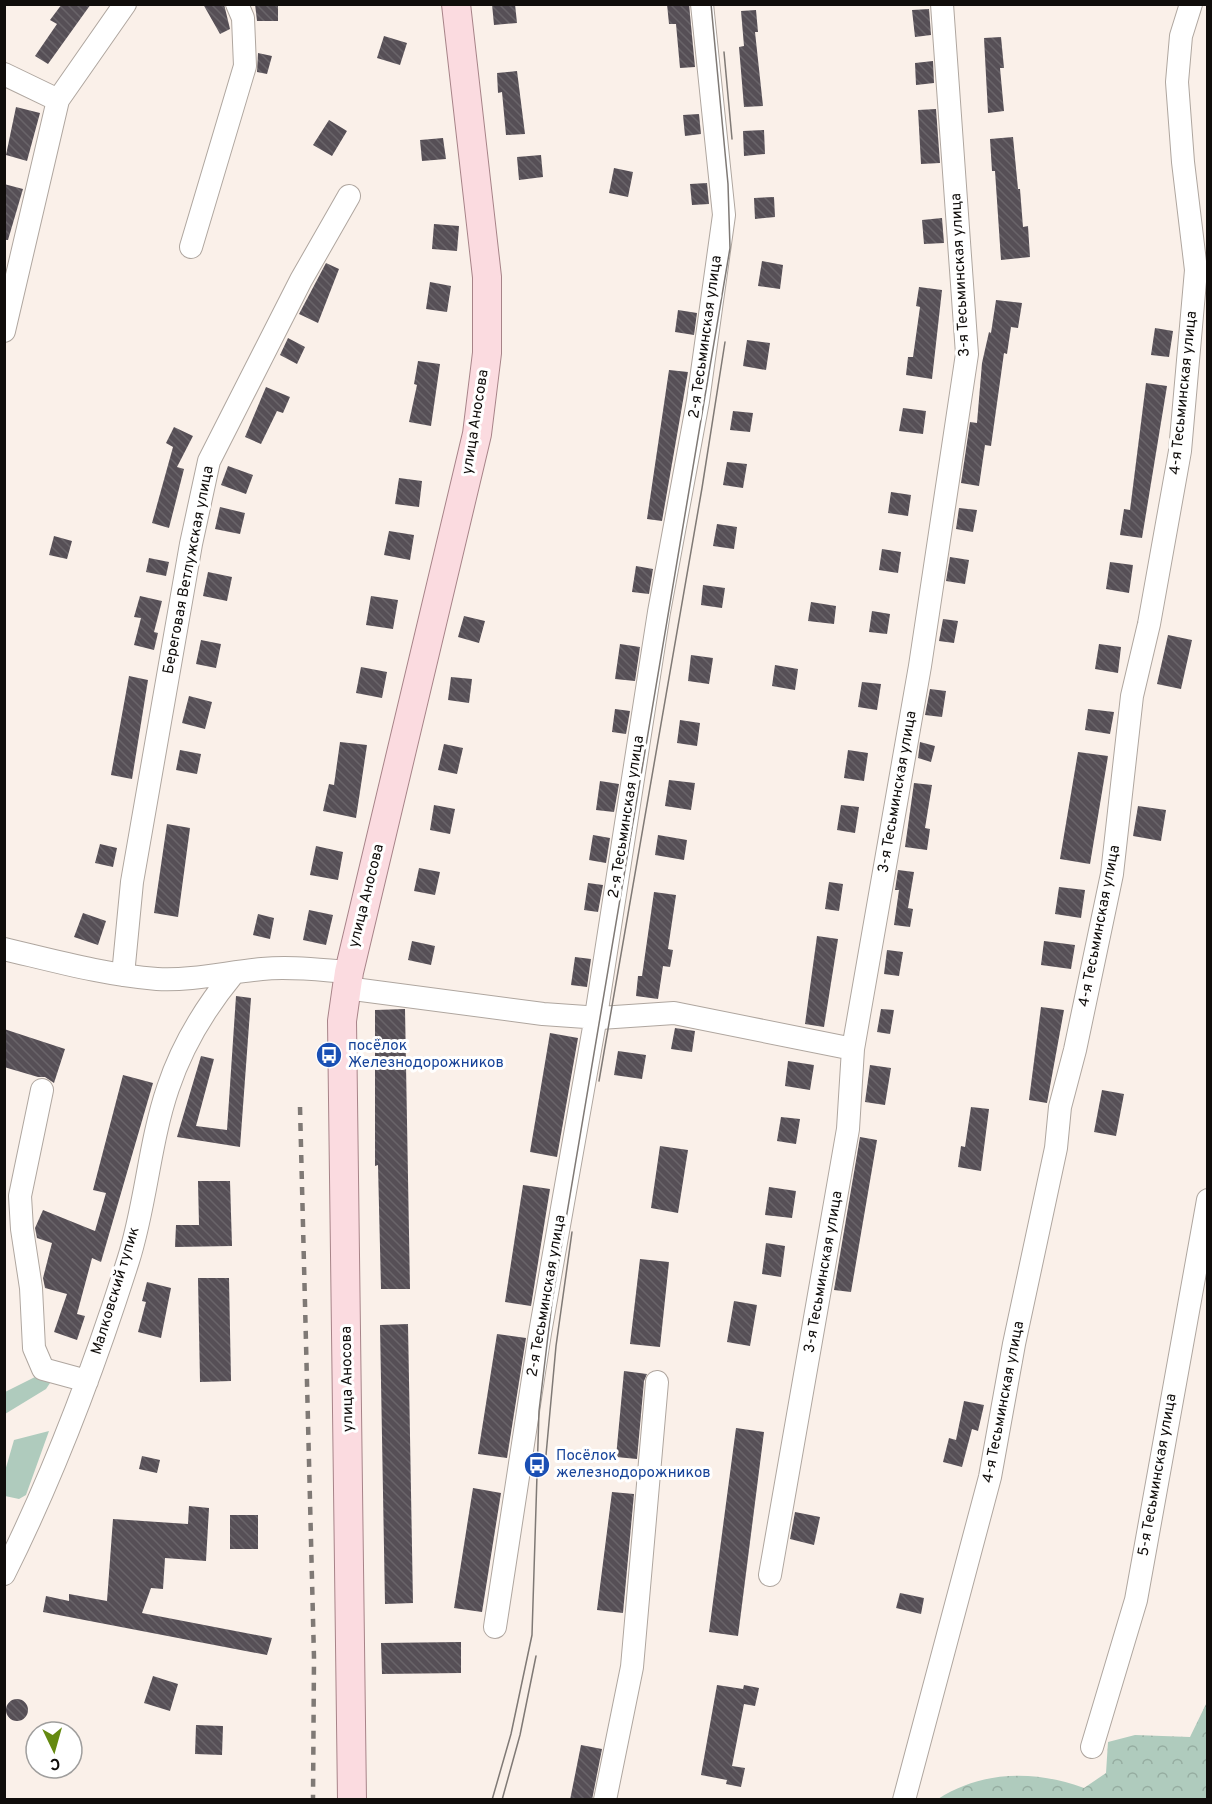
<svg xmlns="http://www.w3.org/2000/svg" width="1212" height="1804" font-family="Overpass,sans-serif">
	<defs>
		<pattern id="forest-crowns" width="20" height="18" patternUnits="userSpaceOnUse" patternTransform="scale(1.5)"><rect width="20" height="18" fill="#afcbbd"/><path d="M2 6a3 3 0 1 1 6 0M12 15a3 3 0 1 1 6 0" fill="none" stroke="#96ada1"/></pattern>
		<pattern id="building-back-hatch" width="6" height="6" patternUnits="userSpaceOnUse" patternTransform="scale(1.5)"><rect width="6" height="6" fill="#564f56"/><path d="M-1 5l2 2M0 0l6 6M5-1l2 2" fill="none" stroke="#696469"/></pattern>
	</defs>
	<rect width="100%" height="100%" fill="#faf0e9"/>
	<path fill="#afcbbd" d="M35,1377l9,1 6,5 -4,6 -41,25v-22z
		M49,1431l-23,64 -7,4 -14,-3v-25l9,-31z"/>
	<path fill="url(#forest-crowns)" d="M1207,1702v97h-269c45,-29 97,-29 146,-11l22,-15 2,-31 27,-7 55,2z"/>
	<path fill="url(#building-back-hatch)" d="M62,4h29l-43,60 -13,-8 22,-32 -7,-4z
		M203,4h21l6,25 -10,5z
		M255,4h23v17h-21z
		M492,4h23l2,19 -23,2z
		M667,4h22l6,63 -15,1 -4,-44h-7z
		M929,9l2,26 -16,2 -3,-27z
		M756,10l2,22h-3l8,74 -19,1 -5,-60 5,-1 -3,-35z
		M384,36l23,7 -7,22 -23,-7z
		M1001,37l3,31h-4l4,43 -16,2 -4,-75z
		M258,53l14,3 -5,18 -10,-2z
		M933,61l1,22 -18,2 -1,-22z
		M517,71l8,63 -19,1 -4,-43 -4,1 -1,-20z
		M16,107l24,6 -13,48 -21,-6z
		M936,109l4,54 -19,1 -3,-54z
		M699,114l2,20 -16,2 -2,-21z
		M329,120l18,11 -15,25 -19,-11z
		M764,130l1,24 -21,2 -1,-25z
		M1013,137l5,52h2l3,38 5,-1 2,31 -29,3 -6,-89h-3l-2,-32z
		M443,138l3,21 -24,2 -2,-21z
		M541,155l2,22 -24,3 -2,-23z
		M614,168l19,4 -5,25 -19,-4z
		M707,183l2,21 -17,1 -2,-21z
		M4,184l19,5 -15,51h-4z
		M774,197l1,20 -20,2 -1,-21z
		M942,218l2,25 -20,1 -2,-24z
		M434,224l25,2 -2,25 -25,-2z
		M762,261l21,4 -3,24 -22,-3z
		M326,263l13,6 -21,54 -19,-9z
		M430,282l21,4 -4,26 -21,-3z
		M919,287l23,3 -10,89 -26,-4 2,-18h5l7,-50 -4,-1z
		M996,300l26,3 -4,25 -7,-1 -4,27 -3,-1 -13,93 -6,-1 -6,41 -18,-3 9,-61 7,1 5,-60 7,-31 2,1z
		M678,310l19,3 -3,22 -19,-3z
		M1155,328l18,3 -4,26 -18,-2z
		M288,338l17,9 -8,17 -17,-9z
		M747,340l23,3 -4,27 -23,-4z
		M418,361l22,3 -9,62 -22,-4 8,-37 -3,-1z
		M669,370l19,2 -26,149 -15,-2z
		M1146,383l21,3 -25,152 -22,-3 4,-26 6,1z
		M266,387l24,10 -7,16 -6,-2 -16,33 -16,-7z
		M903,408l23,3 -3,23 -24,-3z
		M733,411l20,2 -3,19 -20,-2z
		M174,427l19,9 -16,31 7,2 -15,59 -17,-5 21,-76 -7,-4z
		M727,462l20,2 -4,24 -20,-3z
		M228,466l25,9 -7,19 -25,-9z
		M399,478l23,3 -3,26 -24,-3z
		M891,492l20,3 -3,21 -20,-3z
		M220,507l25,6 -5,21 -25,-5z
		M959,508l18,2 -4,22 -17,-3z
		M717,524l20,3 -3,22 -21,-3z
		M389,531l25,4 -4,25 -26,-5z
		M54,536l18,5 -5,18 -18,-4z
		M882,549l19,3 -3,21 -19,-3z
		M950,557l19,3 -4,24 -19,-3z
		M149,558l20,4 -3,14 -20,-4z
		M1110,562l23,3 -4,28 -23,-4z
		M636,566l17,3 -4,25 -17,-2z
		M208,572l24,5 -5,24 -24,-5z
		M703,585l22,3 -3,20 -21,-3z
		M140,596l22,5 -8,31 4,1 -4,17 -20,-5 7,-27 -7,-1z
		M371,596l27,4 -5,29 -27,-4z
		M811,602l25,4 -2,18 -26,-3z
		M872,611l18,3 -3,20 -18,-2z
		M464,616l21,5 -6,22 -21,-6z
		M943,619l15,2 -4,22 -15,-2z
		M1168,635l24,5 -11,49 -24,-5z
		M201,640l20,4 -5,24 -20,-4z
		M620,644l20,3 -5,34 -20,-2z
		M1099,644l22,3 -3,26 -23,-4z
		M691,655l22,3 -4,26 -21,-3z
		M775,665l23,4 -3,21 -23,-4z
		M361,667l26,5 -5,26 -26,-5z
		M129,676l19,4 -16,99 -21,-4z
		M451,677l21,2 -3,24 -21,-3z
		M862,682l19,2 -4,26 -19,-3z
		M930,689l16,2 -4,26 -17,-2z
		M189,696l23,6 -7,27 -23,-6z
		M615,709l15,2 -4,23 -14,-2z
		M1088,709l26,3 -4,22 -25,-4z
		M680,720l20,3 -3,23 -20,-3z
		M340,742l27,3 -11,73 -33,-7 6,-27 5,1z
		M920,742l15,4 -4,16 -13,-4z
		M444,744l19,4 -6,26 -19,-4z
		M180,750l21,4 -4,20 -21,-4z
		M848,750l20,3 -4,28 -20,-3z
		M1078,752l30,4 -18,108 -30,-5z
		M669,780l26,3 -4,27 -26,-4z
		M600,781l19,3 -5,28 -18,-2z
		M914,783l18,2 -7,43 5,1 -3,21 -22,-3z
		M434,805l21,4 -5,25 -20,-4z
		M841,805l18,2 -4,26 -18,-3z
		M1138,806l28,4 -5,31 -28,-5z
		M167,824l23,4 -12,89 -24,-4z
		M593,835l17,3 -4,25 -17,-3z
		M658,835l29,5 -3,20 -29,-5z
		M100,844l17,4 -4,19 -18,-4z
		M316,846l27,6 -5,28 -28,-5z
		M419,868l21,4 -5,23 -21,-4z
		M898,870l16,2 -6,36 5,1 -3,18 -16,-2 5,-35h-4z
		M829,882l14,2 -4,27 -14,-2z
		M588,883l15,2 -5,27 -14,-2z
		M1059,887l26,3 -4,28 -26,-4z
		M654,892l22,3 -8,54 5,1 -3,17 -7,-1 -5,33 -22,-3 2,-20h4z
		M309,910l24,5 -7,30 -23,-5z
		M83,913l23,8 -8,24 -24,-8z
		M258,914l16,4 -4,21 -17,-4z
		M817,936l21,3 -14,88 -19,-3z
		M412,941l23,5 -4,19 -23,-5z
		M1044,941l31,4 -4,24 -30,-4z
		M887,950l16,2 -4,24 -15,-2z
		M575,957l16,2 -4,28 -16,-2z
		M236,996l15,2 -11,149 -63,-10 24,-81 13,3 -18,67 31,4z
		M1041,1007l23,3 -17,93 -18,-3z
		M405,1009l5,280h-29l-3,-124 -3,1v-156z
		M881,1009l13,1 -4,24 -13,-2z
		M675,1028l20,3 -3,21 -21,-3z
		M4,1029l61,20 -11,34 -9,-6h-7l-34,-10z
		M550,1033l28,5 -21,119 -27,-5z
		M618,1051l28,4 -4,24 -28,-4z
		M788,1061l26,4 -4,25 -25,-4z
		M870,1065l21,3 -6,37 -20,-3z
		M123,1075l30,8 -52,179 -9,-4 -15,56 8,2 -8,24 -23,-8 13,-38 -22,-6 -2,-10 9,-35 -15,-5 -2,-10 8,-18 52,21 11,-38 -13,-3z
		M1102,1090l22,4 -8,42 -22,-4z
		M971,1107l18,2 -8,62 -23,-4 3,-21 4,1z
		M781,1117l19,2 -4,25 -19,-3z
		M860,1137l17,3 -26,152 -17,-2z
		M660,1146l28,4 -10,63 -27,-5z
		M198,1181h32l2,65 -57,1 1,-22h23z
		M523,1185l27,4 -19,117 -26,-4z
		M769,1187l27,4 -4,27 -27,-3z
		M766,1243l19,3 -4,31 -19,-3z
		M640,1259l29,3 -9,85 -30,-3z
		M198,1278h31l2,103 -31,1z
		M147,1282l24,6 -10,50 -23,-6 8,-30 -4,-1z
		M734,1301l23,4 -7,41 -23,-4z
		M408,1324l5,279 -28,1 -5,-279z
		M497,1334l29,4 -19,120 -29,-4z
		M624,1371l23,3 -3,7 -7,78 -21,-2z
		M964,1401l20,4 -6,26 -6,-2 -10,38 -19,-5 6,-24 7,2z
		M736,1428l28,4 -26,204 -29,-4z
		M142,1456l18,4 -3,13 -18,-4z
		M473,1488l28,5 -19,119 -28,-4z
		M612,1492l22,2 -11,119 -26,-3z
		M189,1506l20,2 -3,53 -41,-3 -2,31 -12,-1 -9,25 130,25 -5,17 -224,-43 3,-16 23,5v-7l38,7 6,-82 75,5z
		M795,1512l25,5 -6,28 -24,-6z
		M230,1515h28v34h-28z
		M900,1593l24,5 -3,16 -25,-6z
		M461,1642v31l-79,1 -1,-31z
		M153,1676l25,8 -8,27 -26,-8z
		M717,1685l26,4 1,-4 15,3 -4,18 -11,-2 -12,62 13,2 -4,19 -15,-3 1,-4 -26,-5z
		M6 1710a11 11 0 1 1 22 0a11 11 0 1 1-22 0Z
		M196,1725l27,1 -1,29 -27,-1z
		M581,1745l21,4 -10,51h-22z"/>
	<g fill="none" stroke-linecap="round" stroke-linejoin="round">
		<g stroke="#afa69f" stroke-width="24">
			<path id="minor" d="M4,74l54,26
				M191,247l54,-181 -2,-48 -6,-14
				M4,331l54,-231 67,-96
				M4,949c51,12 101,26 153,30 35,2 71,-7 105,-10 29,-3 58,1 87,3
				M123,975l9,-93 59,-338 18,-83 92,-181 48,-84
				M346,988l197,26 57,4 74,-5 179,36
				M42,1090l-22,106 2,33 9,59 3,60 9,21 44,12
				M4,1574c50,-100 90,-206 124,-313 18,-56 21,-117 40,-173 14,-42 37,-80 65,-114
				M770,1575l78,-446 5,-80 67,-383 47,-312 -25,-350
				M495,1627l45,-294 56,-317 63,-404 39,-211 26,-186 -22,-211
				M1092,1747l44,-147 72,-400
				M605,1800l27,-133 25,-285
				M904,1800l86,-323 24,-133 42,-196 4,-41 15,-57 37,-176 20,-178 17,-72 31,-173 16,-181 -13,-108 -6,-80 4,-46 10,-32"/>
		</g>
		<g stroke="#a78388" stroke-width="30">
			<path id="major" d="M352,1800l-10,-779 7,-49 128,-538 10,-81v-76l-31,-273"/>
		</g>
		<use href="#minor" stroke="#fff" stroke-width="22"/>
		<use href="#major" stroke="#fbdbe0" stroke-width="28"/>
		<path stroke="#7f7975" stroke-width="1.5" d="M724,52l8,87
			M599,1081l103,-593 23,-146
			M546,1455l10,-109 16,-114
			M492,1800l19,-66 21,-99 7,-224 13,-109 178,-1054 -2,-64 -17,-180
			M502,1800l18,-65 16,-79"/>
		<path stroke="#7f7975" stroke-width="4.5" stroke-dasharray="8 8" stroke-linecap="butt" d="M300,1107l14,551 -1,142"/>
	</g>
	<defs>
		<g id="bus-disc" transform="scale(1.35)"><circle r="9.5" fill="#1a4fb4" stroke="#fff"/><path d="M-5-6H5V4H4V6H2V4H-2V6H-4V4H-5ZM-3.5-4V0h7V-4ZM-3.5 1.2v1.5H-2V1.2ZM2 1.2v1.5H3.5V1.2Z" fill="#fff"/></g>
	</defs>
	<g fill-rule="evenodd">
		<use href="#bus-disc" x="329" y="1055"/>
		<use href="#bus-disc" x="537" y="1465"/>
	</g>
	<g text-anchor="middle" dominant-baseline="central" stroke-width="6" stroke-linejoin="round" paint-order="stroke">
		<g font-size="15" fill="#100d0b" stroke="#fff">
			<text transform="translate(961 275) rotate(-93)">3-я Тесьминская улица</text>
			<text transform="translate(706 337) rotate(-82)">2-я Тесьминская улица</text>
			<text transform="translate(1184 393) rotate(-84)">4-я Тесьминская улица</text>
			<text transform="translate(476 422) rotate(-81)">улица Аносова</text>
			<text transform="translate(189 570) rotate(-79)">Береговая Ветлужская улица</text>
			<text transform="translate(898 792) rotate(-80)">3-я Тесьминская улица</text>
			<text transform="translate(627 817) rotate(-81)">2-я Тесьминская улица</text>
			<text transform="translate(367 896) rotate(-76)">улица Аносова</text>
			<text transform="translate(1100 926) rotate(-79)">4-я Тесьминская улица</text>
			<text transform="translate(824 1272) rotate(-80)">3-я Тесьминская улица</text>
			<text transform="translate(116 1291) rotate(-73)">Малковский тупик</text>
			<text transform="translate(547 1296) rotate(-80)">2-я Тесьминская улица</text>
			<text transform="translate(348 1379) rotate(-91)">улица Аносова</text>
			<text transform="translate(1004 1402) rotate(-79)">4-я Тесьминская улица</text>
			<text transform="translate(1158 1475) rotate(-80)">5-я Тесьминская улица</text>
		</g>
		<g font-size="15" fill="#164399" stroke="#fff" text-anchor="start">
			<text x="348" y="1046">посёлок<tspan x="348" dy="17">Железнодорожников</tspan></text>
			<text x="556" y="1456">Посёлок<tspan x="556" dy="17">железнодорожников</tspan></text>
		</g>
	</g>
	<rect width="1212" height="1804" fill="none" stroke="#100d0b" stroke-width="12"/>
	<g transform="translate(54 1750) rotate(175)"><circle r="28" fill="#ffffff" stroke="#9f9e9d" stroke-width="1.5"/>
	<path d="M0-4.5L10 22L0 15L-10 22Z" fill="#648910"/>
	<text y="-9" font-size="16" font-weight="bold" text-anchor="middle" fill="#100d0b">С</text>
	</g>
</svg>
